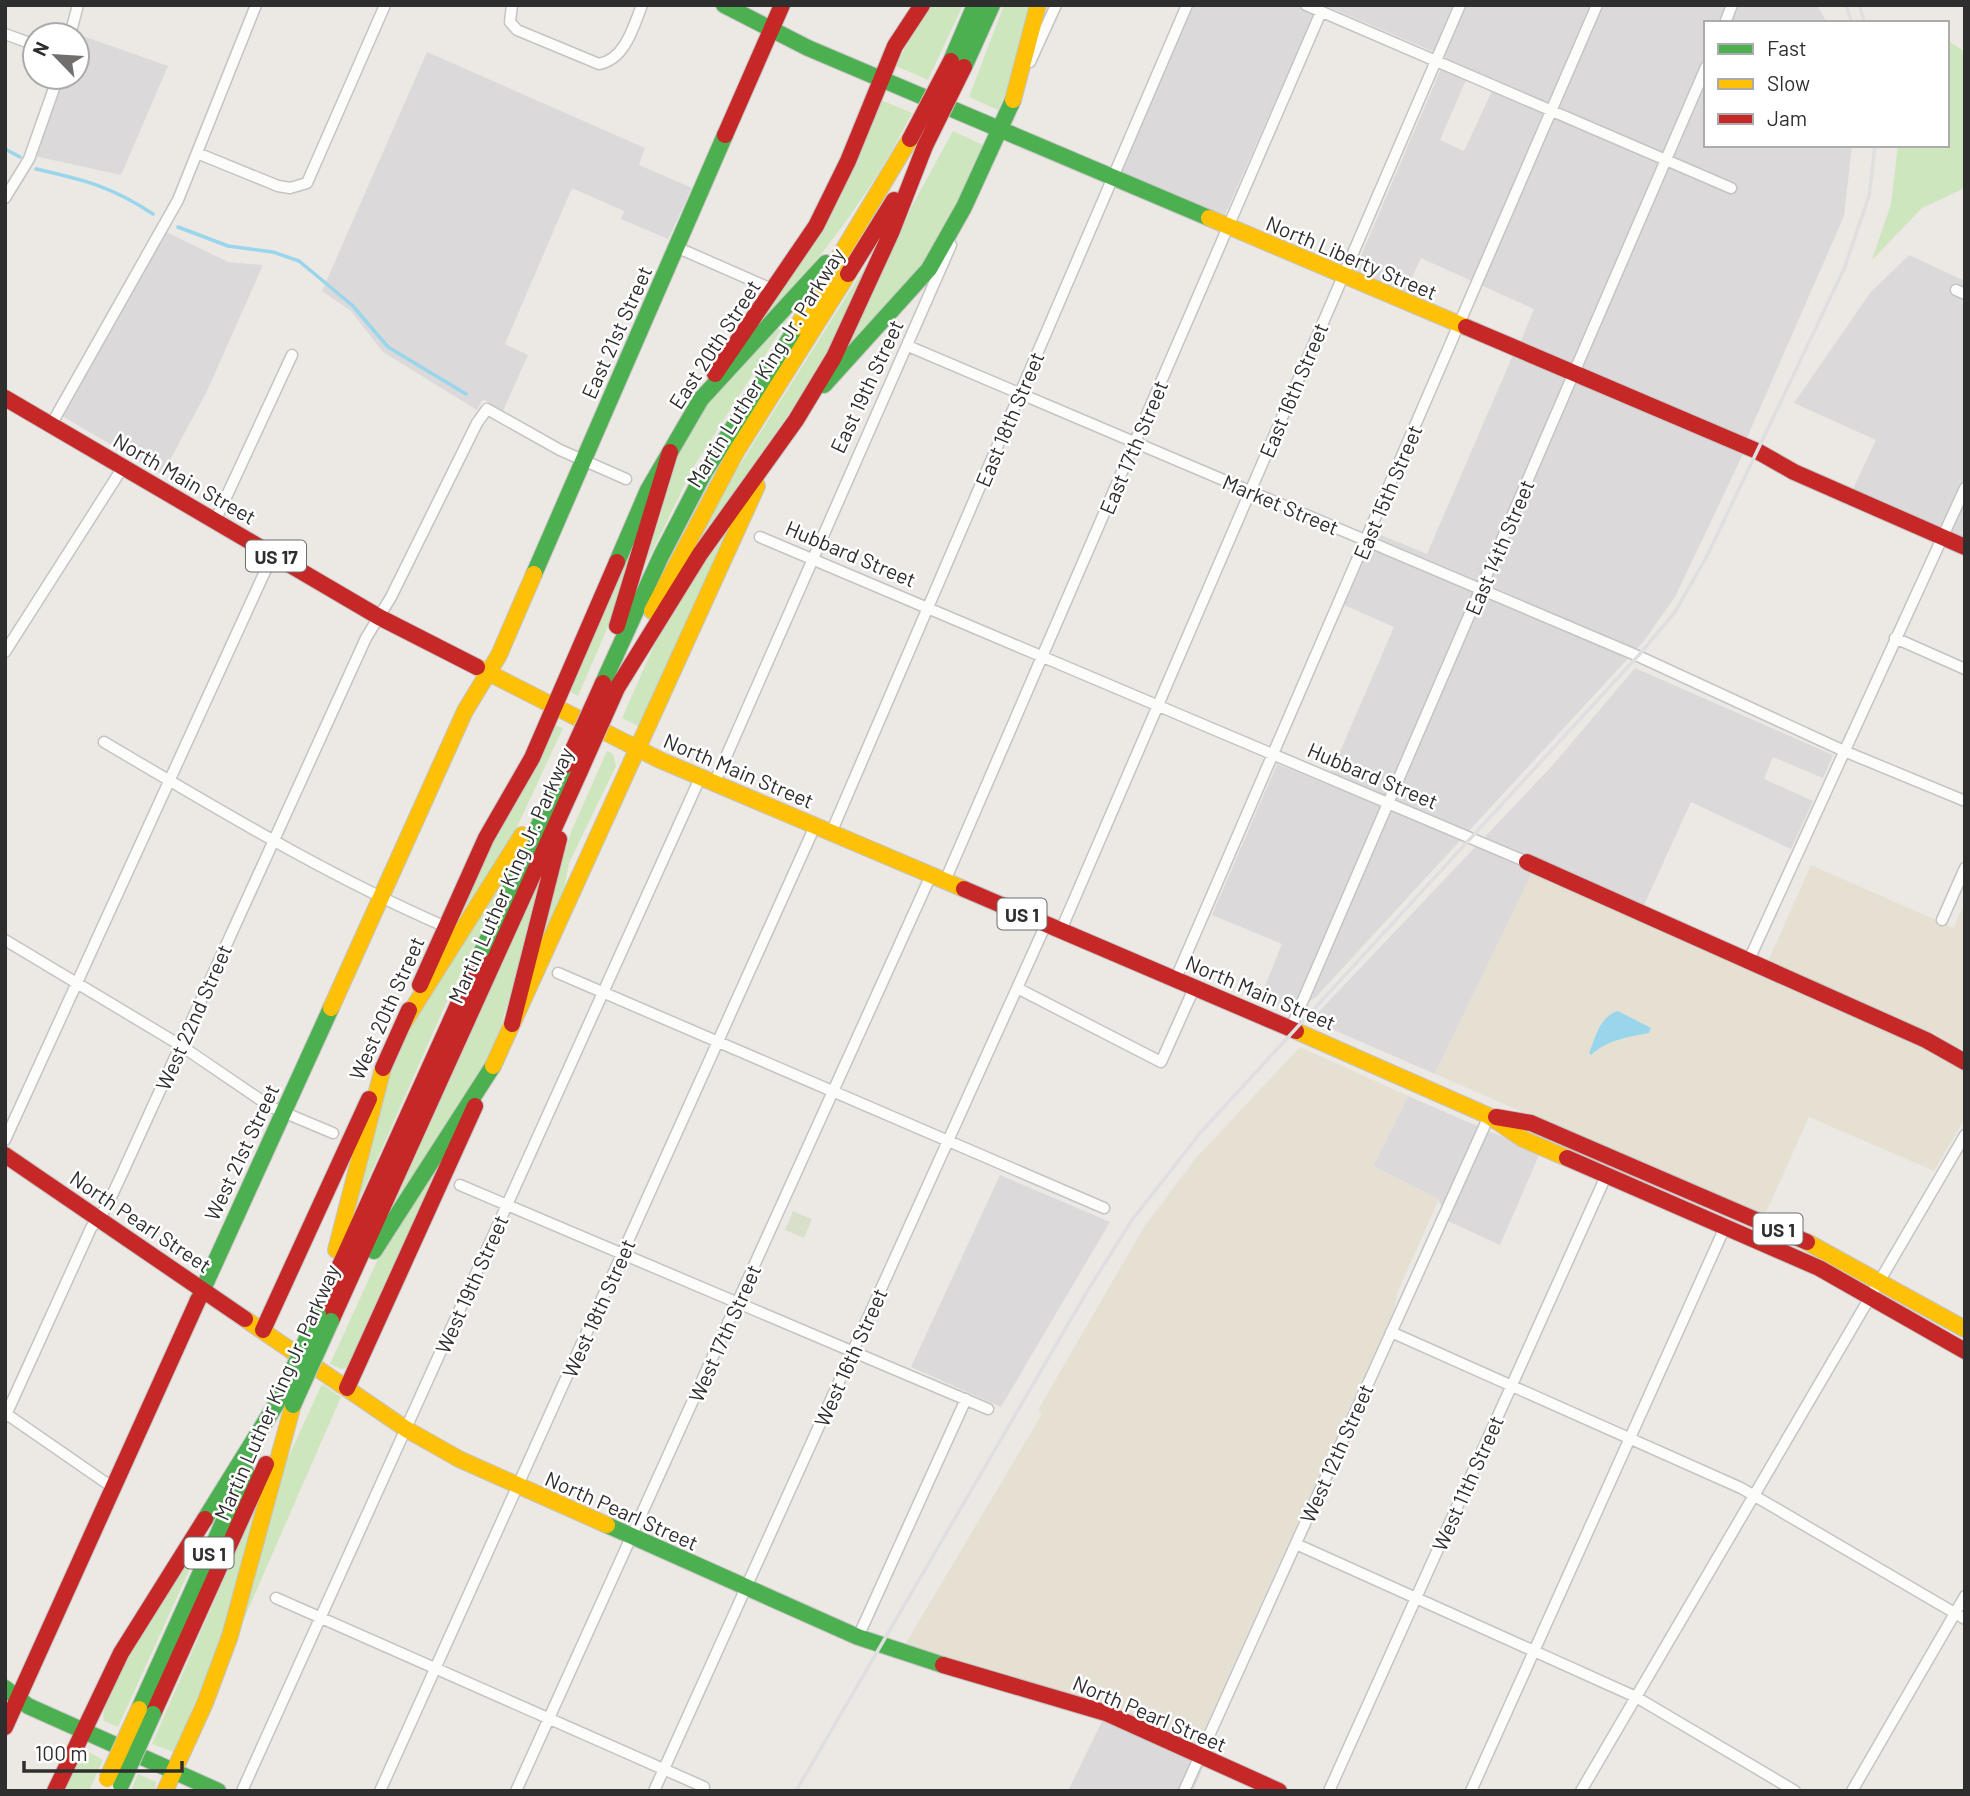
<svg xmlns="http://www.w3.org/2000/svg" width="1970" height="1796" font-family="Barlow,sans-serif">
	<rect width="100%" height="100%" fill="#ece8e4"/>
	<path fill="#dcd9db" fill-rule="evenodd" d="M1193,5h125l-95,214 -102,-45z
		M1324,5h493l10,18h-121v122h146l-8,71 -98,224 -226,-97 14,-34 -113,-51 -17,37 -50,-23 92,-215zM1466,80l26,11 -28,60 -24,-11z
		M63,29l105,37 -47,109 -96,-21 26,-77h26v-42h-16z
		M427,52l218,96 -6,17 53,23 -24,51 -47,-20 3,-8 -52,-23 -67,156 23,11 -25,56 -20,-12 -6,11 -94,-58 -32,-41 -29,-20z
		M156,227l72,35 35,3 -56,126 -45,84 -110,-65z
		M1909,255l56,26v257l-113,-47 24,-51 -82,-37 76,-110z
		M1513,355l230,99 -68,143 -31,44 -329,357 -25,13 -30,-13 22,-54 -70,-29 65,-151 49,20 68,-157 -50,-22 32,-72 51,21z
		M1635,668l198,87 -10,23 -50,-21 -9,22 49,22 -22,48 -100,-47 -53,116 -105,-47 -98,203 -124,-54 241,-254z
		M1408,1096l132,57 -40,92 -52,-24 -10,-22 -65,-33z
		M1000,1175l110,47 -109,185 -90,-40z
		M1103,1719l101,46 -11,26h-125z"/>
	<path fill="#e6e0d3" d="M1811,865l143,63 8,-20 3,1v209l-31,53 -125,-54 -45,100 -329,-143 98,-204 229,104z
		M1300,1047l108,49 -35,70 66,33 -42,94 -2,15 -198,438 -104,-46 -190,-52 139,-234 -4,-4 106,-183 51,-68z"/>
	<path fill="#cee6be" d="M927,5h36l-35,75 -32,-14z
		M1004,5h29l-23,78 -12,27 -29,-13z
		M1947,40l18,12v136l-43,20 -50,52 19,-56 7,-59h49z
		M881,100l31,13c-46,91 -100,155 -167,231z
		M953,131l30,14 -36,84 -30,47 -78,85 73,-155z
		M870,259l-45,103 -131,188 25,-52z
		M795,308l-102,160 -48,98 36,-121 25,-45z
		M755,480l-115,247 -18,-9 34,-77z
		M650,496l-37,119 -35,81 -11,-6z
		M555,725l8,3 -51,110 -68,101 28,-61z
		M607,751l6,3 3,12 -47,97 -7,36 -35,81 44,-148z
		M552,852l-52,177 -23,50 -86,131z
		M515,861l-67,138 -97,219 40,-151 22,-51z
		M455,1133l-105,234 -9,2 -11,-5 48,-105z
		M322,1384l19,13 -101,231 47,-168z
		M267,1480l-39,144 -54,128 -22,-8z
		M219,1505l-101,222 -14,-6c-9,-28 95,-183 115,-216z
		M87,1751l16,9 -14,31h-30z
		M138,1774l18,8 -1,9h-24z"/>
	<path fill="#d8e0cc" d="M793,1211l19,8 -8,19 -19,-8z"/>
	<path fill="#99d6ec" d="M1618,1011l33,17 -2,5c-21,4 -42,7 -58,22l-2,-2c7,-17 11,-37 29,-42z"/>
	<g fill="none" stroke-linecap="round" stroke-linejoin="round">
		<path stroke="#99d6ec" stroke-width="3.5" d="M5,149l15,8
			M36,169c48,11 75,17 117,45
			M178,227l50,19 45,6 26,9 53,44 36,42 78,47"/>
		<g stroke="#c5c4c5" stroke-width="13">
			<path id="street" d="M512,5l-2,17 7,8 82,34c26,-5 34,-36 43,-59
				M1306,5l425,183
				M1725,23l7,-18
				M5,34l30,11
				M70,35l8,-30
				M1030,62l26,-57
				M197,153l81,33 12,2 17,-5 78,-178
				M5,198l24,-39 29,-82
				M676,247l98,43
				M1956,290l9,4
				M908,346l730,310 206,95 121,50
				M51,425l127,-225 78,-195
				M215,521l77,-166
				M760,537l767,325
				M1895,638l70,31
				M5,652l118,-185
				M104,742c112,66 222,133 342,185
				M714,784l237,-539
				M831,833l356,-828
				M945,881l376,-869
				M1942,920l23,-52
				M1061,930l399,-925
				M5,940l175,105 91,62 62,26
				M1748,962l217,-474
				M558,973l546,235
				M1176,978l421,-973
				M1017,988l144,74 34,-76
				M1291,1028l415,-961
				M5,1140l268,-586
				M460,1185l528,224
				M1391,1332l350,156 224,131
				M5,1413l107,74
				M5,1417l86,-189 15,-20 15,-32 245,-538 25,-41 86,-174 10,-14 73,41 66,29
				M1296,1544l340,153 159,94
				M276,1598l428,189
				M858,1637l108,-238
				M242,1791l458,-1013
				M380,1791l435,-965
				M516,1791l415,-916
				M654,1791l392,-867
				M1184,1791l305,-675
				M1329,1791l277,-615
				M1471,1791l254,-564
				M1581,1791l384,-656
				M1852,1791l113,-195"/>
		</g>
		<g stroke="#c5c4c5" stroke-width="18">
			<path id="fast" d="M724,5l84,43 401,170
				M951,61l24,-56
				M964,67l28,-62
				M824,385l105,-116 35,-62 49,-107
				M701,399l125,-136
				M617,562l31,-72 53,-91
				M534,574l191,-439
				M603,683l58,-127 43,-83 93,-146
				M479,958l87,-193
				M374,1251l119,-185
				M198,1300l133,-292
				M205,1519l75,-121
				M607,1525l251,112 85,28
				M5,1688l23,18 190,85
				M139,1709l107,-237"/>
		</g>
		<g stroke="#c5c4c5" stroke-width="18">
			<path id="slow" d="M1013,100l25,-95
				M1209,218l257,109
				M797,327l113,-188
				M652,611l84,-159 112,-178
				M477,667l183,93 304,129
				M331,1008l134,-297 34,-56 35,-81
				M403,1024l119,-189
				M1296,1031l193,85 34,23 44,19
				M493,1066l264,-580
				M1807,1242l158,87
				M336,1250l47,-182
				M245,1319l161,110 53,30 148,66
				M165,1791l40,-88 25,-67 63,-231"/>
		</g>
		<g stroke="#c5c4c5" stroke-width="18">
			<path id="jam" d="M895,46l27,-41
				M725,135l57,-130
				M848,274l46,-74
				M1466,327l291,124 37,21 171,75
				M715,374l101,-148 32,-65 47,-115
				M5,398l374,219 98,50
				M617,626l53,-174
				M617,688l83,-134 96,-134 38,-63 57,-124 34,-87
				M1527,862l399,178 39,22
				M964,889l332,142
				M420,985l66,-147 46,-80 85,-196
				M512,1024l47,-185
				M383,1068l26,-58
				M1496,1117l35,6 276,119
				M5,1155l240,164
				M1567,1158l252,110 146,83
				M318,1314l161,-356
				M331,1321l249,-550
				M263,1330l106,-231
				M347,1388l128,-282
				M943,1665l163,48 173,78
				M153,1714l113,-250
				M5,1727l193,-427
				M55,1791l66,-138 84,-134"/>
		</g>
		<use href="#street" stroke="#fcfcfb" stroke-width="10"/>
		<use href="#fast" stroke="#4caf50" stroke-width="16"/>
		<use href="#slow" stroke="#ffc107" stroke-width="16"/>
		<use href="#jam" stroke="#c62828" stroke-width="16"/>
		<path stroke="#dfdfe1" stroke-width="3.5" d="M1846,5l6,18
			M1859,5l6,18
			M796,1791l292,-501 44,-70 69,-88 437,-476 37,-44 33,-58 136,-285 25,-73 6,-51"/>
		<g stroke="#c6c5c4" stroke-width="18" stroke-linecap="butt">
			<path id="fast-bridge" d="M280,1398l38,-84
				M293,1405l38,-84
				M121,1785l32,-71"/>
		</g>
		<g stroke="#c6c5c4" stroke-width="18" stroke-linecap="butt">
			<path id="slow-bridge" d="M107,1779l32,-70"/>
		</g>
		<g stroke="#c6c5c4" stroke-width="18" stroke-linecap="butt">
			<path id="jam-bridge" d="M910,139l41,-78
				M925,146l39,-79
				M566,765l37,-82
				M580,771l37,-83"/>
		</g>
		<use href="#fast-bridge" stroke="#4caf50" stroke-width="16"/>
		<use href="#slow-bridge" stroke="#ffc107" stroke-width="16"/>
		<use href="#jam-bridge" stroke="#c62828" stroke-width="16"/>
	</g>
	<g text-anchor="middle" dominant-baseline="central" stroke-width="5" stroke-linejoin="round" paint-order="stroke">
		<g fill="#fff" stroke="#6d6d6d" stroke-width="2">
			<rect x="246" y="540.5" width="60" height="31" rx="5"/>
			<rect x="997.5" y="898.5" width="49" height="31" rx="5"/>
			<rect x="1753.5" y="1213.5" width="49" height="31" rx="5"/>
			<rect x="184.5" y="1537.5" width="49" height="31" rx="5"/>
		</g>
		<g font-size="19" font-weight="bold" fill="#2e2e2e">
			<text x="276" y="556">US 17</text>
			<text x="1022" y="914">US 1</text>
			<text x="1778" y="1229">US 1</text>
			<text x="209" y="1553">US 1</text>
		</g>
		<g font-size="21" fill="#2e2e2e" stroke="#fff">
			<text transform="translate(1352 257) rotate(23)">North Liberty Street</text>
			<text transform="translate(616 332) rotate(-66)">East 21st Street</text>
			<text transform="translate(714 344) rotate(-57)">East 20th Street</text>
			<text transform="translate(765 367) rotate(-58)">Martin Luther King Jr. Parkway</text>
			<text transform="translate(866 386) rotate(-65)">East 19th Street</text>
			<text transform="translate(1293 390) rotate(-67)">East 16th Street</text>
			<text transform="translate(1009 419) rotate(-67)">East 18th Street</text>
			<text transform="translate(1133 447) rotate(-67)">East 17th Street</text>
			<text transform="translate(185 478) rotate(30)">North Main Street</text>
			<text transform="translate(1387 492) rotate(-67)">East 15th Street</text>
			<text transform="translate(1281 504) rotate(23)">Market Street</text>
			<text transform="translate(1499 547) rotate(-67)">East 14th Street</text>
			<text transform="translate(851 553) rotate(23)">Hubbard Street</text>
			<text transform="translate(739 770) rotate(23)">North Main Street</text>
			<text transform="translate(1373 775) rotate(23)">Hubbard Street</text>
			<text transform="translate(510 875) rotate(-66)">Martin Luther King Jr. Parkway</text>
			<text transform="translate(1261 992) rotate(23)">North Main Street</text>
			<text transform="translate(386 1008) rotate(-66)">West 20th Street</text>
			<text transform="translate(193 1017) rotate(-66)">West 22nd Street</text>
			<text transform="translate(241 1152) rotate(-65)">West 21st Street</text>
			<text transform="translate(141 1221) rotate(34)">North Pearl Street</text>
			<text transform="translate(471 1284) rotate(-66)">West 19th Street</text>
			<text transform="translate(598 1308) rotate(-66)">West 18th Street</text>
			<text transform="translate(724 1333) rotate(-66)">West 17th Street</text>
			<text transform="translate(850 1357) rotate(-66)">West 16th Street</text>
			<text transform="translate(276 1392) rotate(-66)">Martin Luther King Jr. Parkway</text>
			<text transform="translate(1336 1453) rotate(-66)">West 12th Street</text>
			<text transform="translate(1467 1483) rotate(-66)">West 11th Street</text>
			<text transform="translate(622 1510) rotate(24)">North Pearl Street</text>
			<text transform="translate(1150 1713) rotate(23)">North Pearl Street</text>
		</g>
	</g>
	<rect width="1970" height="1796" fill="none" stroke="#2e2e2e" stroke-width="14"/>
	<rect x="1704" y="21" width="245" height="126" fill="#ffffff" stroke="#ababab" stroke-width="2"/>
	<rect x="1718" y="44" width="35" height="10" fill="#4caf50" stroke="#ababab" stroke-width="2"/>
	<text x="1767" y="56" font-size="21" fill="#2e2e2e">Fast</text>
	<rect x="1718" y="79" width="35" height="10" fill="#ffc107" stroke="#ababab" stroke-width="2"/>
	<text x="1767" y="91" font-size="21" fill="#2e2e2e">Slow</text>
	<rect x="1718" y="114" width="35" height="10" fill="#c62828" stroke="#ababab" stroke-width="2"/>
	<text x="1767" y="126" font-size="21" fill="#2e2e2e">Jam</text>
	<g transform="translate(56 56) rotate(295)"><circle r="33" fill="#ffffff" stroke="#ababab" stroke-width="2"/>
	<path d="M0-5L12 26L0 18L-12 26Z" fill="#706f6e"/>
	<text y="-10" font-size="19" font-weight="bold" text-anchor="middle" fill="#2e2e2e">N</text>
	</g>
	<path d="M24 1761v10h158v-10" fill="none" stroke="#2e2e2e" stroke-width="3.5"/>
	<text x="35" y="1761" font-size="21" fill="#2e2e2e" stroke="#ffffff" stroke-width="5" paint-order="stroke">100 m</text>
</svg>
